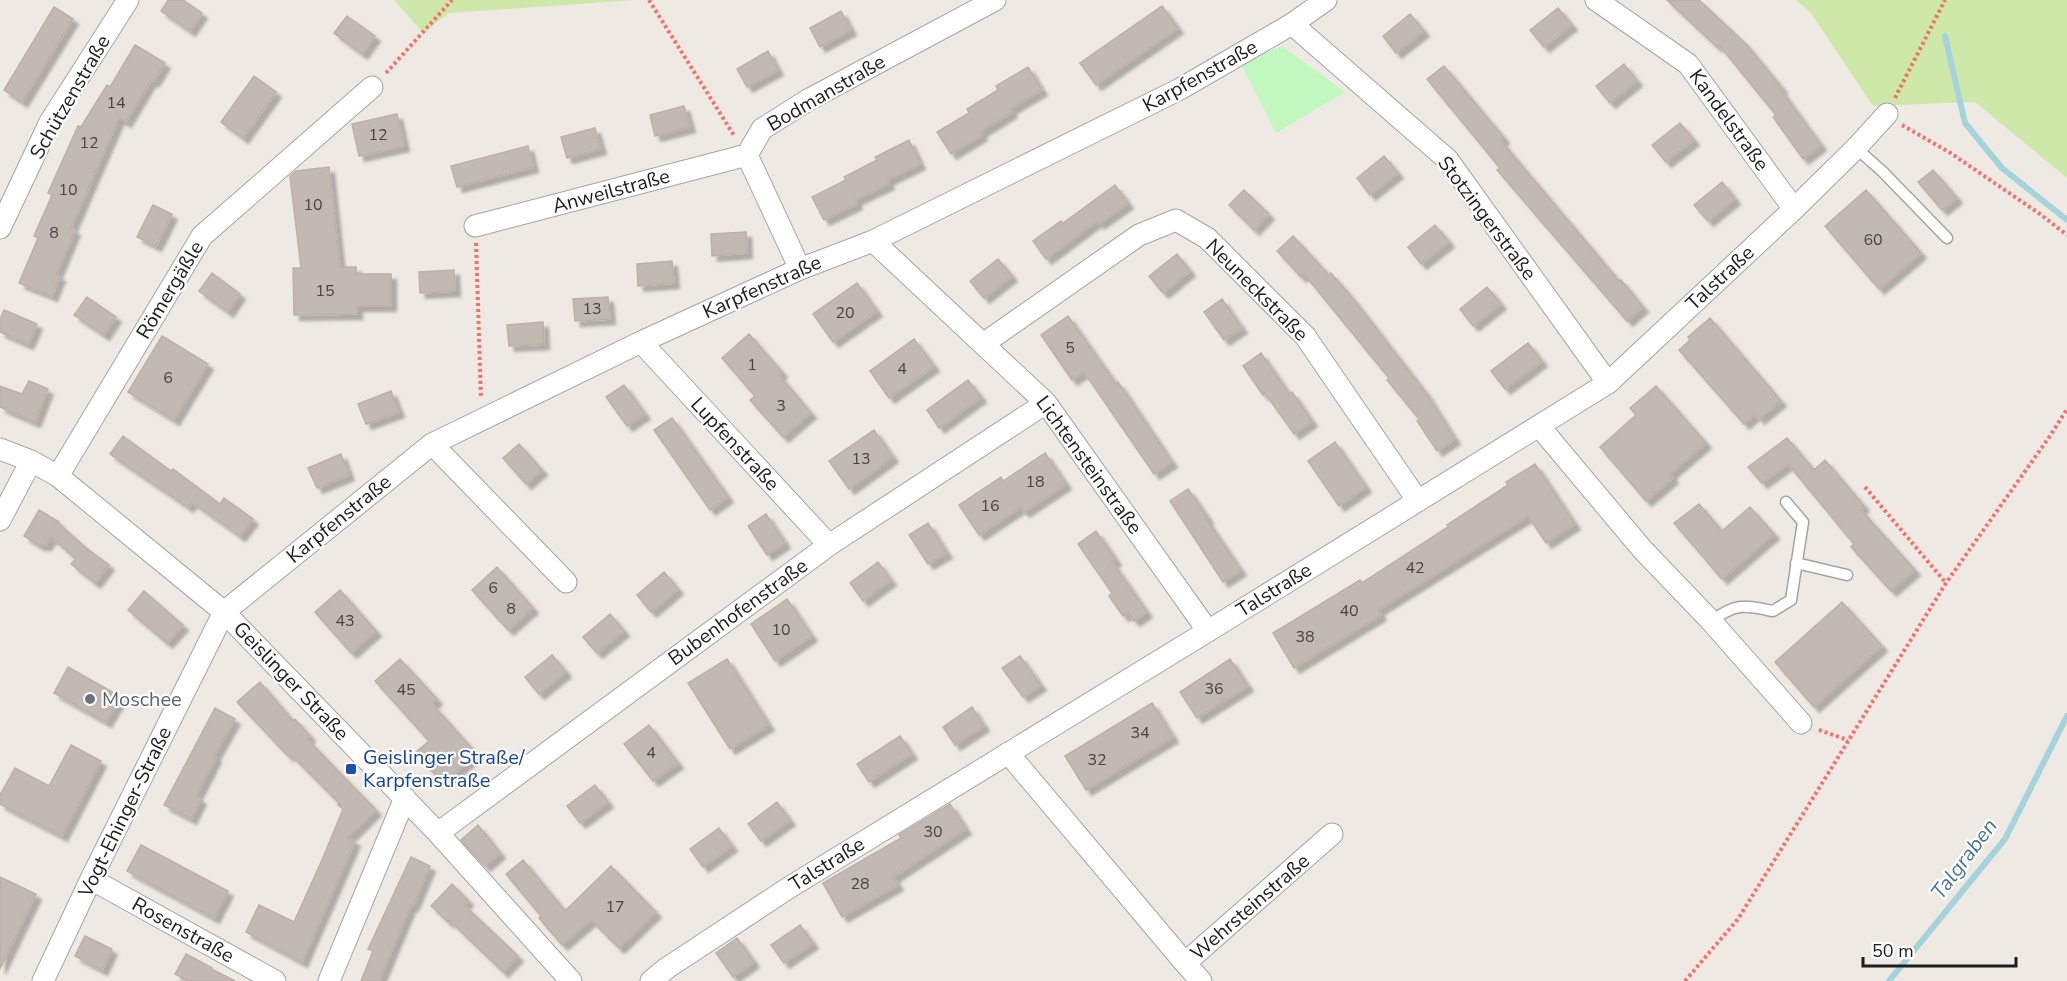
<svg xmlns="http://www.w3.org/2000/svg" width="2067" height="981" font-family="'Nunito Sans',sans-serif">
	<defs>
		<filter id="shadow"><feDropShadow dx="5.5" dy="5.5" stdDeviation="1.5" flood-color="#0004"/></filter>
	</defs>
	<rect width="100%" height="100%" fill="#eeeae3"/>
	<path fill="#cde8a9" d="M394,0h242l-187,13 -26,20z
		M1796,0h271v178l-92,-76 -102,4 -62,-93z"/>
	<path fill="#c0f8c0" d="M1282,46l63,46 -69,41 -35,-69z"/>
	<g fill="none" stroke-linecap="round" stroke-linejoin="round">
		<path stroke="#a4d3db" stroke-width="6" d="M1945,36l20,87 37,45 65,52
			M1889,981l116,-142 62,-123"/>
	</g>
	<path fill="#c3b9b3" stroke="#bfafa6" stroke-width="1.5" filter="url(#shadow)" d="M168,0h15l19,13 -12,18 -29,-20z
		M1667,0h32l48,45 35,43 -2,1 41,56 -18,14 -30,-42 3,-2 -57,-70 -2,2z
		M1162,6l16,22 -82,57 -16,-22z
		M54,7l19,12 -51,83 -18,-12z
		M1558,8l14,17 -28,22 -14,-17z
		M841,11l10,19 -31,17 -10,-19z
		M1410,14l14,17 -28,22 -13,-17z
		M347,16l28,20 -13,18 -28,-21z
		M135,45l30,18 -11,18 -3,-1 -25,42 -7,-4 -48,110 4,2 -19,45 4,1 -8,20 -33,-13 19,-45 -4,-2 18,-41 -4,-2 30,-67 3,1 26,-42 3,2z
		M768,51l10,19 -31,17 -10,-18z
		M1624,64l13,17 -27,22 -14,-17z
		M1444,66l60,72 -3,3 118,140 2,-1 22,27 -16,14 -130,-151 3,-2 -73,-89z
		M1028,67l14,23 -32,19 2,3 -32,20 2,3 -31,19 -14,-22 32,-19 -2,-4 31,-19 -2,-4z
		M254,76l22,16 -33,46 -22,-16z
		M684,106l6,21 -35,9 -5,-21z
		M397,114l7,32 -45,10 -7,-32z
		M1680,123l14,17 -28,22 -14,-17z
		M595,128l6,21 -34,9 -6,-21z
		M909,140l11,24 -33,16 2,4 -34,16 2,4 -33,16 -12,-23 34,-17 -2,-3 33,-17 -2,-3z
		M528,146l5,21 -76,20 -6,-21z
		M1384,156l14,17 -28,22 -13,-17z
		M329,167l11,100h16v7h35v32h-34v8l-63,1 -1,-47h8l-11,-92 6,-5z
		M1933,170l24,28 -15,12 -24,-28z
		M1722,182l13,17 -27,22 -14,-16z
		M1115,185l13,18 -29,21 -2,-3 -51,38 -13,-18 28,-20 2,2z
		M1244,190l25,24 -15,16 -25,-25z
		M1866,190l55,63 -42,36 -54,-63z
		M153,205l19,9 -16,32 -19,-9z
		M1435,225l14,17 -28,22 -13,-17z
		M746,232l1,21 -35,3 -1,-22z
		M1293,236l36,39 2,-2 23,27 72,93 29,46 -18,12 -20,-30 3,-1 -33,-40 2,-2 -85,-104 -3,3 -24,-26z
		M1177,254l13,17 -27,22 -14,-17z
		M998,259l14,17 -28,22 -14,-17z
		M672,261l2,22 -36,3 -1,-22z
		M454,270l1,21 -35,2 -1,-21z
		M212,273l28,21 -12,18 -29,-21z
		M857,283l20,28 -44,31 -20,-28z
		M1487,287l14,17 -28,22 -13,-17z
		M87,297l29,20 -12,18 -30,-20z
		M608,297l2,22 -35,2 -2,-22z
		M1222,299l20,29 -18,12 -20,-28z
		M4,310l33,14 -9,20 -28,-12v-12z
		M1068,316l48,68 2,-2 54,80 -18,12 -70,-102 -12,8 -31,-45z
		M1710,318l71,83 -22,18 -4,-5 -11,10 -65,-74 11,-10 -2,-3z
		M543,322l1,22 -35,2 -2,-21z
		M749,334l33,38 -3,3 32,38 -28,24 -33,-37 5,-4 -33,-38z
		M162,336l46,28 -34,56 -46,-28z
		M914,339l20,27 -45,32 -19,-27z
		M1528,343l14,18 -37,28 -14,-18z
		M1261,353l28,41 3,-2 20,29 -18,13 -29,-41 -2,2 -20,-29z
		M968,380l13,17 -42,31 -12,-18z
		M29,381l19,8 -13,33 -35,-15v-21l22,8z
		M624,385l21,29 -18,12 -21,-29z
		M1656,386l50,57 -36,31 3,4 -27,23 -46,-54 36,-32 -6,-7z
		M391,391l8,21 -33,12 -8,-20z
		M672,418l56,79 -18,13 -56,-80z
		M874,430l19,27 -44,32 -20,-28z
		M123,436l48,35 2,-2 47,35 4,-6 29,21 -13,17 -48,-34 -4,5 -78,-53z
		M1787,438l27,32 11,-10 39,46 -4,3 55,61 -24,21 -40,-44 3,-3 -66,-80 -26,19 -14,-16z
		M1335,442l31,45 -27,19 -31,-45z
		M519,444l23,26 -16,14 -23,-26z
		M1045,453l21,31 -42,28 -3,-5 -42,28 -20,-30 42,-28 2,4z
		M341,454l8,21 -32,13 -9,-20z
		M1535,464l40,60 -29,19 -18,-27 -150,94 3,5 -87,53 -21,-35 87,-53 2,3 86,-56 -1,-2 61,-40 -2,-3z
		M1188,489l20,29 -2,1 35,51 -18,12 -53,-81z
		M1699,504l23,27 28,-24 24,27 -52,45 -48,-56z
		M39,510l20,12 -1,1 27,24 24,18 -14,18 -24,-19 5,-5 -25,-22 -5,8h-7l-15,-9z
		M766,514l19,29 -18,12 -19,-29z
		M928,523l19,30 -19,11 -19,-29z
		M1096,531l20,29 -4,2 35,50 -13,9 -6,-8 -5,3 -14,-20 3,-3 -34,-49z
		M878,562l13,18 -28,21 -13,-18z
		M497,567l36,41 -25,22 -36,-40z
		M664,572l14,17 -27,23 -14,-17z
		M340,590l36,41 -25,22 -36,-41z
		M144,591l39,34 -16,18 -39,-33z
		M787,599l25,37 -37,25 -24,-37z
		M1842,602l40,44 -68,61 -39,-45z
		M610,614l14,17 -27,22 -14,-16z
		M552,655l14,17 -27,22 -14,-17z
		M1020,656l21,29 -18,12 -21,-29z
		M400,659l37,40 -5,5 45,50 -34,29 -28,-30 14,-12 -54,-60z
		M727,659l42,66 -39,24 -42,-66z
		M1230,659l18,27 -51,32 -17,-26z
		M68,667l53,30 -15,25 -52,-29z
		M260,682l33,39 2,-2 15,17 -3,3 69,71 -28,28 7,3 -53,121 -56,-30 13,-27 35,17 28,-62 21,-51 -5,-4 2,-1 -50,-50 -2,2 -51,-54z
		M1152,703l21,34 -87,53 -21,-34z
		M972,707l12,19 -29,19 -12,-18z
		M215,708l20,11 -21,37 2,1 -20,39 5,3 -10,20 -27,-14z
		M649,725l29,38 -25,18 -29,-37z
		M900,736l12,18 -43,28 -12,-18z
		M71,745l30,16 -39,75 -62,-32v-9l15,-27 34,18z
		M595,785l13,17 -28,21 -13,-17z
		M777,802l13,18 -29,21 -13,-17z
		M950,804l16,25 -73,48 5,8 -56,32 -19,-34 78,-45 -2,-3z
		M478,825l22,28 -15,13 -24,-26z
		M719,828l13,18 -29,21 -13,-18z
		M141,845l87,46 -14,27 -87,-47z
		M411,857l19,9 -17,40 -2,-1 -32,76h-18l12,-30 -5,-2z
		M523,860l42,51 46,-45 45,46 -37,36 -28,-28 -29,25 -23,-27 2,-2 -35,-42z
		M0,877l36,17 -36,75z
		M452,884l16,16 -4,5 54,51 -15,16 -54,-52 -1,2 -17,-16z
		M800,925l13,18 -29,20 -13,-18z
		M85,936l27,13 -10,21 -27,-14z
		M737,938l17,24 -21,15 -17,-24z
		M186,954l26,14 -1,1 24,12h-47l-13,-7z"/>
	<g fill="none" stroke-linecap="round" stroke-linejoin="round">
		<g stroke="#a4a4a4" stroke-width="13">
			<path id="service" d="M1856,148l27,24 64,66
				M1796,563l51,12
				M1711,621c26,-18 31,-16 62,-10l18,-11 12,-78 -17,-20"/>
		</g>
		<g stroke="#a4a4a4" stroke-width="23">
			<path id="minor" d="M1596,0l92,64 106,145
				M1292,24l156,136 160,223
				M475,226l272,-71
				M0,228l50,-106 78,-122
				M873,241l173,162 162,228
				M800,269l-53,-114 15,-26 46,-29 187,-100
				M641,342l188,203
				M983,344l156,-109 37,-15 31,18 98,98 113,165
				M1539,426l103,123 69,72 90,102
				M432,444l134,138
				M0,449l31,12 27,15 166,136 214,221 133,148
				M58,476l144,-240 170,-149
				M0,520l31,-59
				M1008,753l177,210
				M438,833l391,-288 217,-142
				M91,879l184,102
				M43,981l48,-102 133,-267 208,-168 209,-102 159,-73 73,-28 307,-152 112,-65 34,-24
				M329,981l76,-183
				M651,981l16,-13 123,-81 418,-256 400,-248 186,-174 62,-61 31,-34
				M1201,981l-16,-18 147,-129"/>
		</g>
		<path stroke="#f76f6b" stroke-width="4" stroke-dasharray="3 3" stroke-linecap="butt" d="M649,0l86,137
			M386,73l66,-73
			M1895,98l50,-98
			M1902,125l47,27 91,62 27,21
			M476,243l5,155
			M1865,487l81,96
			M1819,730l29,10
			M1685,981l53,-62 208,-336 104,-147 17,-27"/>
		<use href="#service" stroke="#fff" stroke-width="10"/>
		<use href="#minor" stroke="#fff" stroke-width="21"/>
	</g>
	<circle fill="#6b7280" stroke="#fff" stroke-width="2" cx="90" cy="699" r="6"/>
	<rect fill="#1a4fb4" stroke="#fff" stroke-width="2" x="345" y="763" width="12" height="12" rx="3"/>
	<g text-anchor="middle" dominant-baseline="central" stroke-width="4.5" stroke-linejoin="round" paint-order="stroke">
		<g font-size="16" fill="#464442">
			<text x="116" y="103">14</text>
			<text x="378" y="135">12</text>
			<text x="89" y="143">12</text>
			<text x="68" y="190">10</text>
			<text x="313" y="205">10</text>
			<text x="54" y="233">8</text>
			<text x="1873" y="240">60</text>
			<text x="325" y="291">15</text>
			<text x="592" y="309">13</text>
			<text x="845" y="313">20</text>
			<text x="1070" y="348">5</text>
			<text x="752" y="365">1</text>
			<text x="902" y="369">4</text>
			<text x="168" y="378">6</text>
			<text x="781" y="406">3</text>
			<text x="861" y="459">13</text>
			<text x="1035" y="482">18</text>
			<text x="990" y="506">16</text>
			<text x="1415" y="568">42</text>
			<text x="493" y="588">6</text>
			<text x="511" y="609">8</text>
			<text x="1349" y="611">40</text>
			<text x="345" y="621">43</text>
			<text x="781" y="630">10</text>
			<text x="1305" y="637">38</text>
			<text x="1214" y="689">36</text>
			<text x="406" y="690">45</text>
			<text x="1140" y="733">34</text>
			<text x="651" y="753">4</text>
			<text x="1097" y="760">32</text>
			<text x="933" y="832">30</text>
			<text x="860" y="884">28</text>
			<text x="615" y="907">17</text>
		</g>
		<g font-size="20" fill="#1d1d1d" stroke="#fff">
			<text transform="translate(1200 76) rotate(-29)">Karpfenstraße</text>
			<text transform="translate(826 93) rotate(-30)">Bodmanstraße</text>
			<text transform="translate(70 97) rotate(-60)">Schützenstraße</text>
			<text transform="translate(1729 120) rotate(54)">Kandelstraße</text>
			<text transform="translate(611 191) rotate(-15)">Anweilstraße</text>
			<text transform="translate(1487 218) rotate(53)">Stotzingerstraße</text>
			<text transform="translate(1720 278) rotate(-43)">Talstraße</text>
			<text transform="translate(762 287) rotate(-24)">Karpfenstraße</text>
			<text transform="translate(170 290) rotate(-59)">Römergäßle</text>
			<text transform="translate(1257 290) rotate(45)">Neuneckstraße</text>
			<text transform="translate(735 444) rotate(47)">Lupfenstraße</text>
			<text transform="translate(1089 465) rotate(54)">Lichtensteinstraße</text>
			<text transform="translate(339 519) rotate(-39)">Karpfenstraße</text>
			<text transform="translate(1274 590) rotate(-32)">Talstraße</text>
			<text transform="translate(738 612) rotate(-36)">Bubenhofenstraße</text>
			<text transform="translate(291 681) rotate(46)">Geislinger Straße</text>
			<text transform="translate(125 812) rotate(-64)">Vogt-Ehinger-Straße</text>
			<text transform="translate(827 864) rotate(-32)">Talstraße</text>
			<text transform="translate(1250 907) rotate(-41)">Wehrsteinstraße</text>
			<text transform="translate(183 930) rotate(29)">Rosenstraße</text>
		</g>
		<g font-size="20" fill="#5b616d" stroke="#fff" text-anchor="start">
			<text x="102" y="699">Moschee</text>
		</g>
		<g font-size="20" fill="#164399" stroke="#fff" text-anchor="start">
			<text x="363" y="757">Geislinger Straße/<tspan x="363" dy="23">Karpfenstraße</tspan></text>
		</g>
		<g font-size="21" font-style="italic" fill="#46779b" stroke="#fff">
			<text transform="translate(1964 859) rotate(-53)">Talgraben</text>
		</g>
	</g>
	<path d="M1863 957v9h153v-9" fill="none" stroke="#1d1d1d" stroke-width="3"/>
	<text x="1872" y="957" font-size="18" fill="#1d1d1d" stroke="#ffffff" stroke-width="4.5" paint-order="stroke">50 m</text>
</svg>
